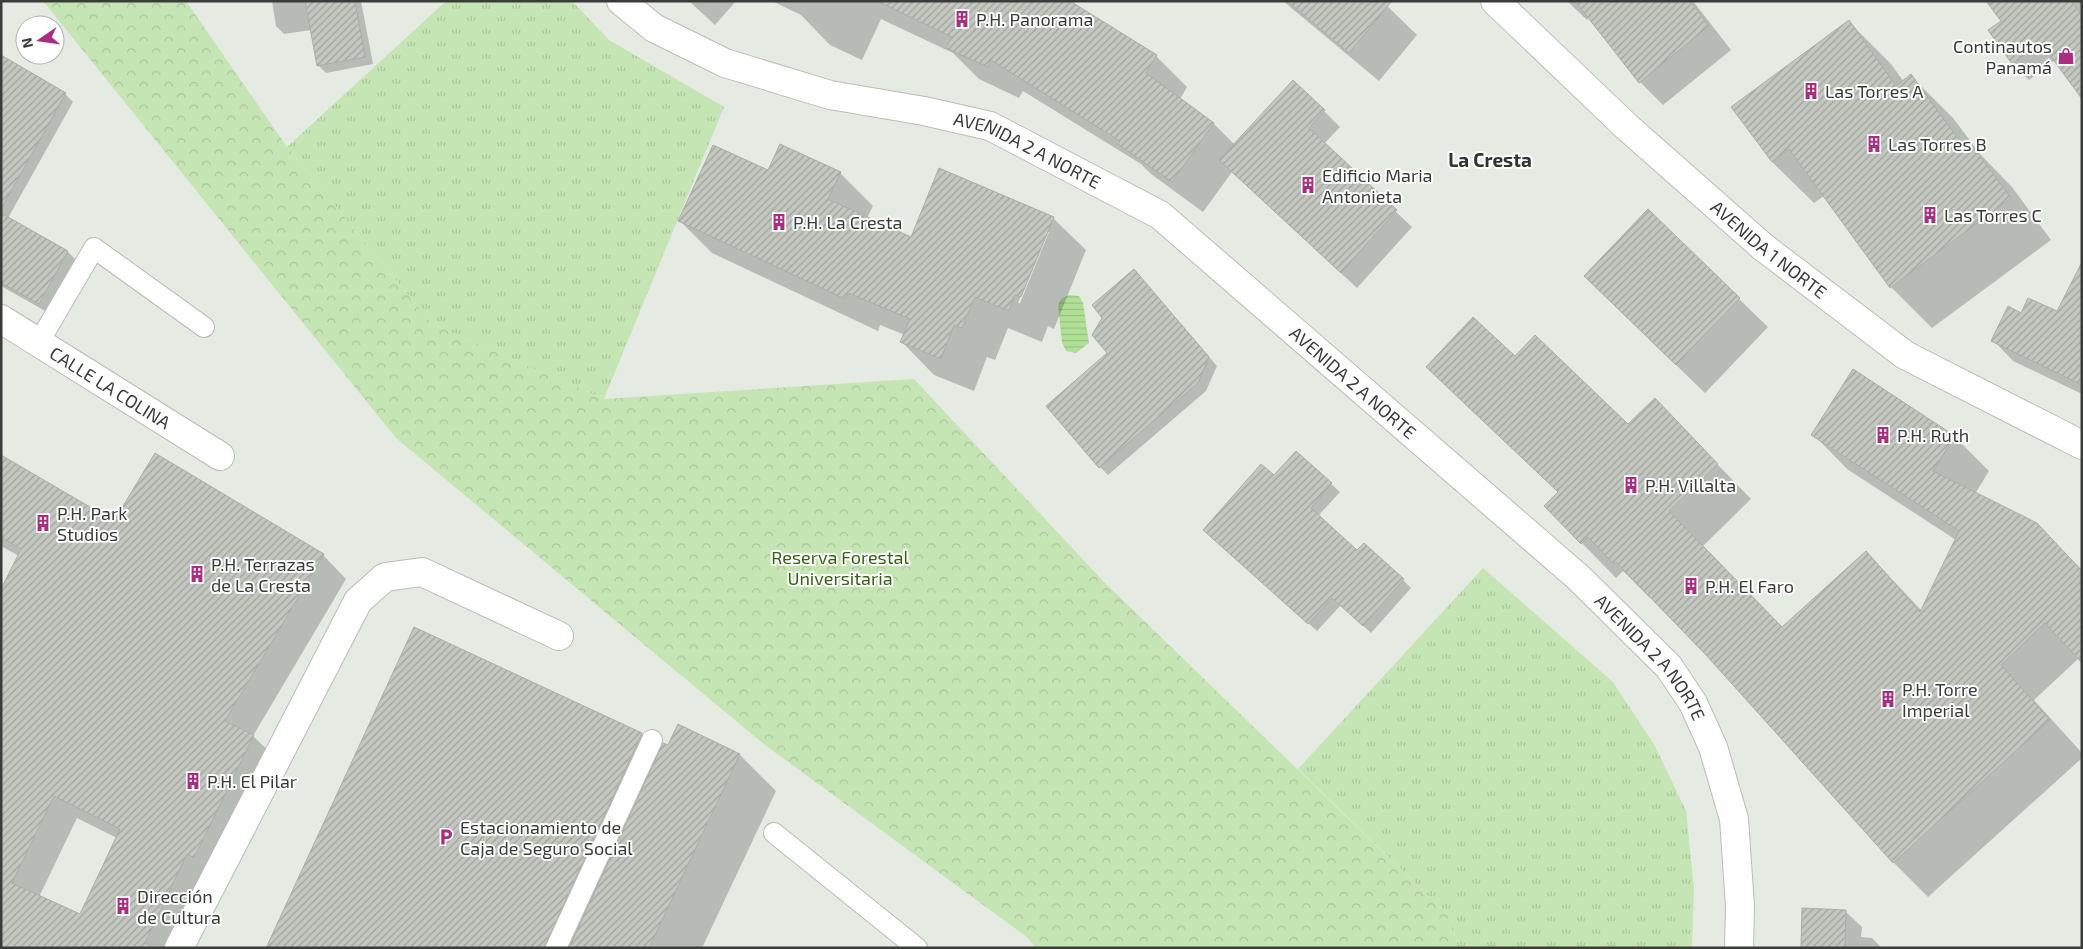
<svg xmlns="http://www.w3.org/2000/svg" width="2083" height="949" font-family="'Exo 2',sans-serif">
	<defs>
		<pattern id="grass-tufts" width="24" height="20" patternUnits="userSpaceOnUse" patternTransform="scale(1.25)"><rect width="24" height="20" fill="#c6e5b4"/><path d="M3 7l-1-3M5 7V3M7 7l1-3M15 17l-1-3M17 17v-4M19 17l1-3" fill="none" stroke="#abc59c"/></pattern>
		<pattern id="forest-crowns" width="20" height="18" patternUnits="userSpaceOnUse" patternTransform="scale(1.25)"><rect width="20" height="18" fill="#c6e5b4"/><path d="M2 6a3 3 0 1 1 6 0M12 15a3 3 0 1 1 6 0" fill="none" stroke="#abc59c"/></pattern>
		<pattern id="water-rules" width="6" height="5" patternUnits="userSpaceOnUse" patternTransform="scale(1.25)"><rect width="6" height="5" fill="#b0e095"/><path d="M0 2.5h6" fill="none" stroke="#98c181"/></pattern>
		<pattern id="building-hatch" width="6" height="6" patternUnits="userSpaceOnUse" patternTransform="scale(1.25)"><rect width="6" height="6" fill="#c3c7c0"/><path d="M-1 1l2-2M0 6l6-6M5 7l2-2" fill="none" stroke="#9fa39d"/></pattern>
	</defs>
	<rect width="100%" height="100%" fill="#e5eae3"/>
	<path fill="url(#grass-tufts)" d="M446,1h126l37,39 115,67 -120,292 -172,-75 -145,-177z
		M1483,568l130,114 42,64 31,65 8,78 -2,59h-234l-7,-30 -153,-149z"/>
	<path fill="url(#forest-crowns)" d="M43,1h143l101,146 145,177 172,75 310,-20 190,203 347,336 7,30h-422l-9,-11 -262,-192 -369,-307z"/>
	<path fill="url(#water-rules)" d="M1069,295l10,1 4,7 6,40 -13,10 -10,-2 -4,-9 -4,-37 3,-6z"/>
	<path fill="#0003" fill-rule="evenodd" d="M272,1h89l12,63 -47,9 -8,-8 -7,-35 -27,4 -8,-8z
		M689,1h47l-21,24z
		M772,1h296l88,55 31,31 -7,12 34,25 21,21 89,-34 16,16 -16,17 88,83 -55,61 -125,-116 -29,40 -52,-38 -10,-10 -118,-73 -4,7 -40,-19 -26,-26 -72,-34 -19,41 -32,-15 -29,-30z
		M1283,1h99l35,34 -38,46z
		M1567,1h126l38,49 -68,55 -23,-23 -51,-65 -2,3z
		M1987,1h95v96l-27,-37 -26,20 -16,-16 -23,-33 12,-9z
		M1849,22l42,42 13,18 7,-6 42,42 27,36 32,33 39,53 -119,88 -41,-41 -67,-91 -10,7 -42,-41 -39,-55z
		M1,75l64,19 8,8 -65,116 60,34 8,8 -29,52 -46,-26z
		M768,172l72,1 33,33 -6,12 44,21 142,-21 33,32 -32,79 -6,-3 -6,16 -34,-14 -13,32 -8,-3 -13,34 -40,-16 -32,-33 3,-7 -25,-10 -2,6 -166,-78 -33,-33zM1046,232h3l-29,71h-2z
		M1134,270l83,96 -11,25 -98,84 -8,-8 9,-114z
		M2082,296v98l-69,-33 -20,-21 29,-26 36,-1z
		M1739,299l29,28 -63,66 -91,-88z
		M1515,358l113,68 61,9 62,64 -48,47 79,82 84,-76 56,59 34,-71 -109,-71 -34,-35 40,-63 102,66 34,34 -14,23 61,30 46,46v91l-3,-3 -45,42 48,53v5l-154,139 -35,-35 -186,-208 -56,-58 -1,2 -27,-27 -7,7 -34,-35 -23,-50 -96,-92z
		M1296,452l44,40 -22,24 39,36 46,28 8,8 -40,45 -30,-28 -24,26 -104,-93z
		M156,454l167,101 23,24 -93,157 24,23 -100,189h-176l18,-392 -18,-10v-89l114,66zM77,818l40,20 -37,78 -41,-19z
		M415,629l227,105 18,19 9,-6 10,-21 61,29 36,36 -74,157h-434z
		M1845,911l17,16 -1,10 11,1 10,10h-79z"/>
	<path fill="url(#building-hatch)" stroke="#aaaea8" fill-rule="evenodd" d="M305,1h50l10,56 -48,9z
		M877,1h193l87,54 -11,18 68,50 -42,59 -54,-38 2,-3 -129,-81 -3,7 -42,-19 6,-11z
		M1287,1h105l-43,52z
		M1575,1h115l19,25 -70,57z
		M1986,1h85l11,14v84l-41,-56 -29,21 -24,-34 13,-9z
		M1849,20l47,66 15,-12 54,74 6,-4 40,54 -121,90 -101,-139 -17,13 -41,-55z
		M1,55l65,38 -65,116z
		M1293,80l32,30 -16,18 88,82 -56,63 -122,-113z
		M780,144l61,28 -13,27 83,38 28,-69 115,49 -33,80 -6,-2 -6,16 -34,-14 -13,31 -8,-3 -13,34 -41,-17 10,-23 -62,-26 -3,6 -167,-78 35,-76 55,25z
		M1648,209l92,89 -64,67 -92,-89z
		M1,213l67,38 -29,53 -38,-21z
		M2082,262v123l-91,-44 17,-35 13,7 7,-15 29,13z
		M1134,269l75,88 -11,26 -99,85 -53,-62 61,-53 -15,-18 10,-17 -10,-13z
		M1473,317l42,39 20,-21 93,89 27,-26 63,66 -49,47 113,116 84,-76 54,61 39,-81 -148,-96 42,-66 102,67 -22,35 104,52 45,48v92l-37,-40 -44,42 49,55 -157,143 -187,-208 -90,-93 -2,2 -26,-27 -7,7 -37,-38 14,-14 -132,-125z
		M1296,451l36,32 -21,25 46,42 7,-7 40,36 -41,47 -31,-28 -24,26 -105,-94 58,-66 13,11z
		M155,453l169,101 -99,167 29,14 -60,123 -7,-4 -42,89 10,5h-154v-359l20,-40 -20,-12v-82l113,66zM54,796l66,33 -40,85 -68,-31z
		M414,627l228,106 -98,215h-278z
		M678,724l62,30 -91,194h-80l94,-205 5,2z
		M1802,908l44,2 -1,38h-44z"/>
	<g fill="none" stroke-linecap="round" stroke-linejoin="round">
		<g stroke="#b9bdb6" stroke-width="22">
			<path id="lane" d="M39,342l55,-94 110,79
				M774,833l143,115
				M556,948l96,-208"/>
		</g>
		<g stroke="#b9bdb6" stroke-width="30">
			<g id="street">
				<path id="s1" d="M621,1l33,27 71,35 105,32 94,16 66,15 170,89 419,363 90,89 24,36 20,44 21,72 6,87 -1,42"/>
				<path id="s2" d="M1495,1l132,126 136,120 142,108 177,90"/>
				<path id="s3" d="M1,319l219,137"/>
				<path d="M179,948l179,-347 27,-24 37,-5 137,64"/>
			</g>
		</g>
		<use href="#lane" stroke="#fff" stroke-width="20"/>
		<use href="#street" stroke="#fff" stroke-width="28"/>
	</g>
	<defs>
		<g id="building-bare" transform="scale(1.35)"><path d="M-4-6H4V6H1V3H-1V6H-4ZM-2.5-4.3h1.7v1.8h-1.7ZM.8-4.3h1.7v1.8H.8ZM-2.5-1h1.7V.8h-1.7ZM.8-1h1.7V.8H.8Z" fill="#aa2e80" stroke="#fff" stroke-width="2.5" paint-order="stroke"/></g>
		<g id="shop-bare" transform="scale(1.35)"><path d="M-5-2.5h2.3a2.7 3.5 0 0 1 5.4 0H5L5.5 6h-11ZM-1.5-2.5h3a1.5 2.3 0 0 0-3 0Z" fill="#aa2e80" stroke="#fff" stroke-width="2.5" paint-order="stroke"/></g>
		<g id="parking-bare" transform="scale(1.35)"><path d="M-3.5-5.5H1a3.5 3.5 0 0 1 0 7H-1V5.5H-3.5ZM-1-3.4V-.6H.8a1.4 1.4 0 0 0 0-2.8Z" fill="#aa2e80" stroke="#fff" stroke-width="2.5" paint-order="stroke"/></g>
	</defs>
	<g fill-rule="evenodd">
		<use href="#building-bare" x="962" y="19"/>
		<use href="#shop-bare" x="2066" y="56"/>
		<use href="#building-bare" x="1811" y="91"/>
		<use href="#building-bare" x="1874" y="144"/>
		<use href="#building-bare" x="1308" y="185"/>
		<use href="#building-bare" x="1930" y="215"/>
		<use href="#building-bare" x="779" y="222"/>
		<use href="#building-bare" x="1883" y="435"/>
		<use href="#building-bare" x="1631" y="485"/>
		<use href="#building-bare" x="43" y="523"/>
		<use href="#building-bare" x="197" y="574"/>
		<use href="#building-bare" x="1691" y="586"/>
		<use href="#building-bare" x="1888" y="699"/>
		<use href="#building-bare" x="193" y="781"/>
		<use href="#parking-bare" x="446" y="837"/>
		<use href="#building-bare" x="123" y="906"/>
	</g>
	<g text-anchor="middle" dominant-baseline="central" stroke-width="4" stroke-linejoin="round" paint-order="stroke">
		<g font-size="18" fill="#3a3c39" stroke="#fff" text-anchor="start">
			<text x="976" y="19">P.H. Panorama</text>
			<text x="2052" y="46" text-anchor="end">Continautos<tspan x="2052" dy="21">Panamá</tspan></text>
			<text x="1825" y="91">Las Torres A</text>
			<text x="1888" y="144">Las Torres B</text>
			<text x="1322" y="175">Edificio Maria<tspan x="1322" dy="21">Antonieta</tspan></text>
			<text x="1944" y="215">Las Torres C</text>
			<text x="793" y="222">P.H. La Cresta</text>
			<text x="1897" y="435">P.H. Ruth</text>
			<text x="1645" y="485">P.H. Villalta</text>
			<text x="57" y="513">P.H. Park<tspan x="57" dy="21">Studios</tspan></text>
			<text x="211" y="564">P.H. Terrazas<tspan x="211" dy="21">de La Cresta</tspan></text>
			<text x="1705" y="586">P.H. El Faro</text>
			<text x="1902" y="689">P.H. Torre<tspan x="1902" dy="21">Imperial</tspan></text>
			<text x="207" y="781">P.H. El Pilar</text>
			<text x="460" y="827">Estacionamiento de<tspan x="460" dy="21">Caja de Seguro Social</tspan></text>
			<text x="137" y="896">Dirección<tspan x="137" dy="21">de Cultura</tspan></text>
		</g>
		<g font-size="18" fill="#3a3c39" stroke="#fff">
			<text stroke="none"><textPath href="#s1" startOffset="438">AVENIDA 2 A NORTE</textPath></text>
			<text stroke="none"><textPath href="#s2" startOffset="370">AVENIDA 1 NORTE</textPath></text>
			<text stroke="none"><textPath href="#s1" startOffset="842">AVENIDA 2 A NORTE</textPath></text>
			<text stroke="none"><textPath href="#s3" startOffset="129">CALLE LA COLINA</textPath></text>
			<text stroke="none"><textPath href="#s1" startOffset="1248">AVENIDA 2 A NORTE</textPath></text>
		</g>
		<g font-size="18" fill="#376116" stroke="#fff">
			<text x="840" y="557">Reserva Forestal<tspan x="840" dy="21">Universitaria</tspan></text>
		</g>
		<g font-size="19" font-weight="bold" fill="#30342f" stroke="#fff">
			<text x="1490" y="159">La Cresta</text>
		</g>
	</g>
	<rect width="2083" height="949" fill="none" stroke="#3a3c39" stroke-width="5"/>
	<g transform="translate(40 40) rotate(257)"><circle r="24" fill="#ffffff" stroke="#b0b1b0"/>
	<path d="M0-4L9 19L0 12L-9 19Z" fill="#aa2e80"/>
	<text y="-8" font-size="14" font-weight="bold" text-anchor="middle" fill="#3a3c39">N</text>
	</g>
</svg>
